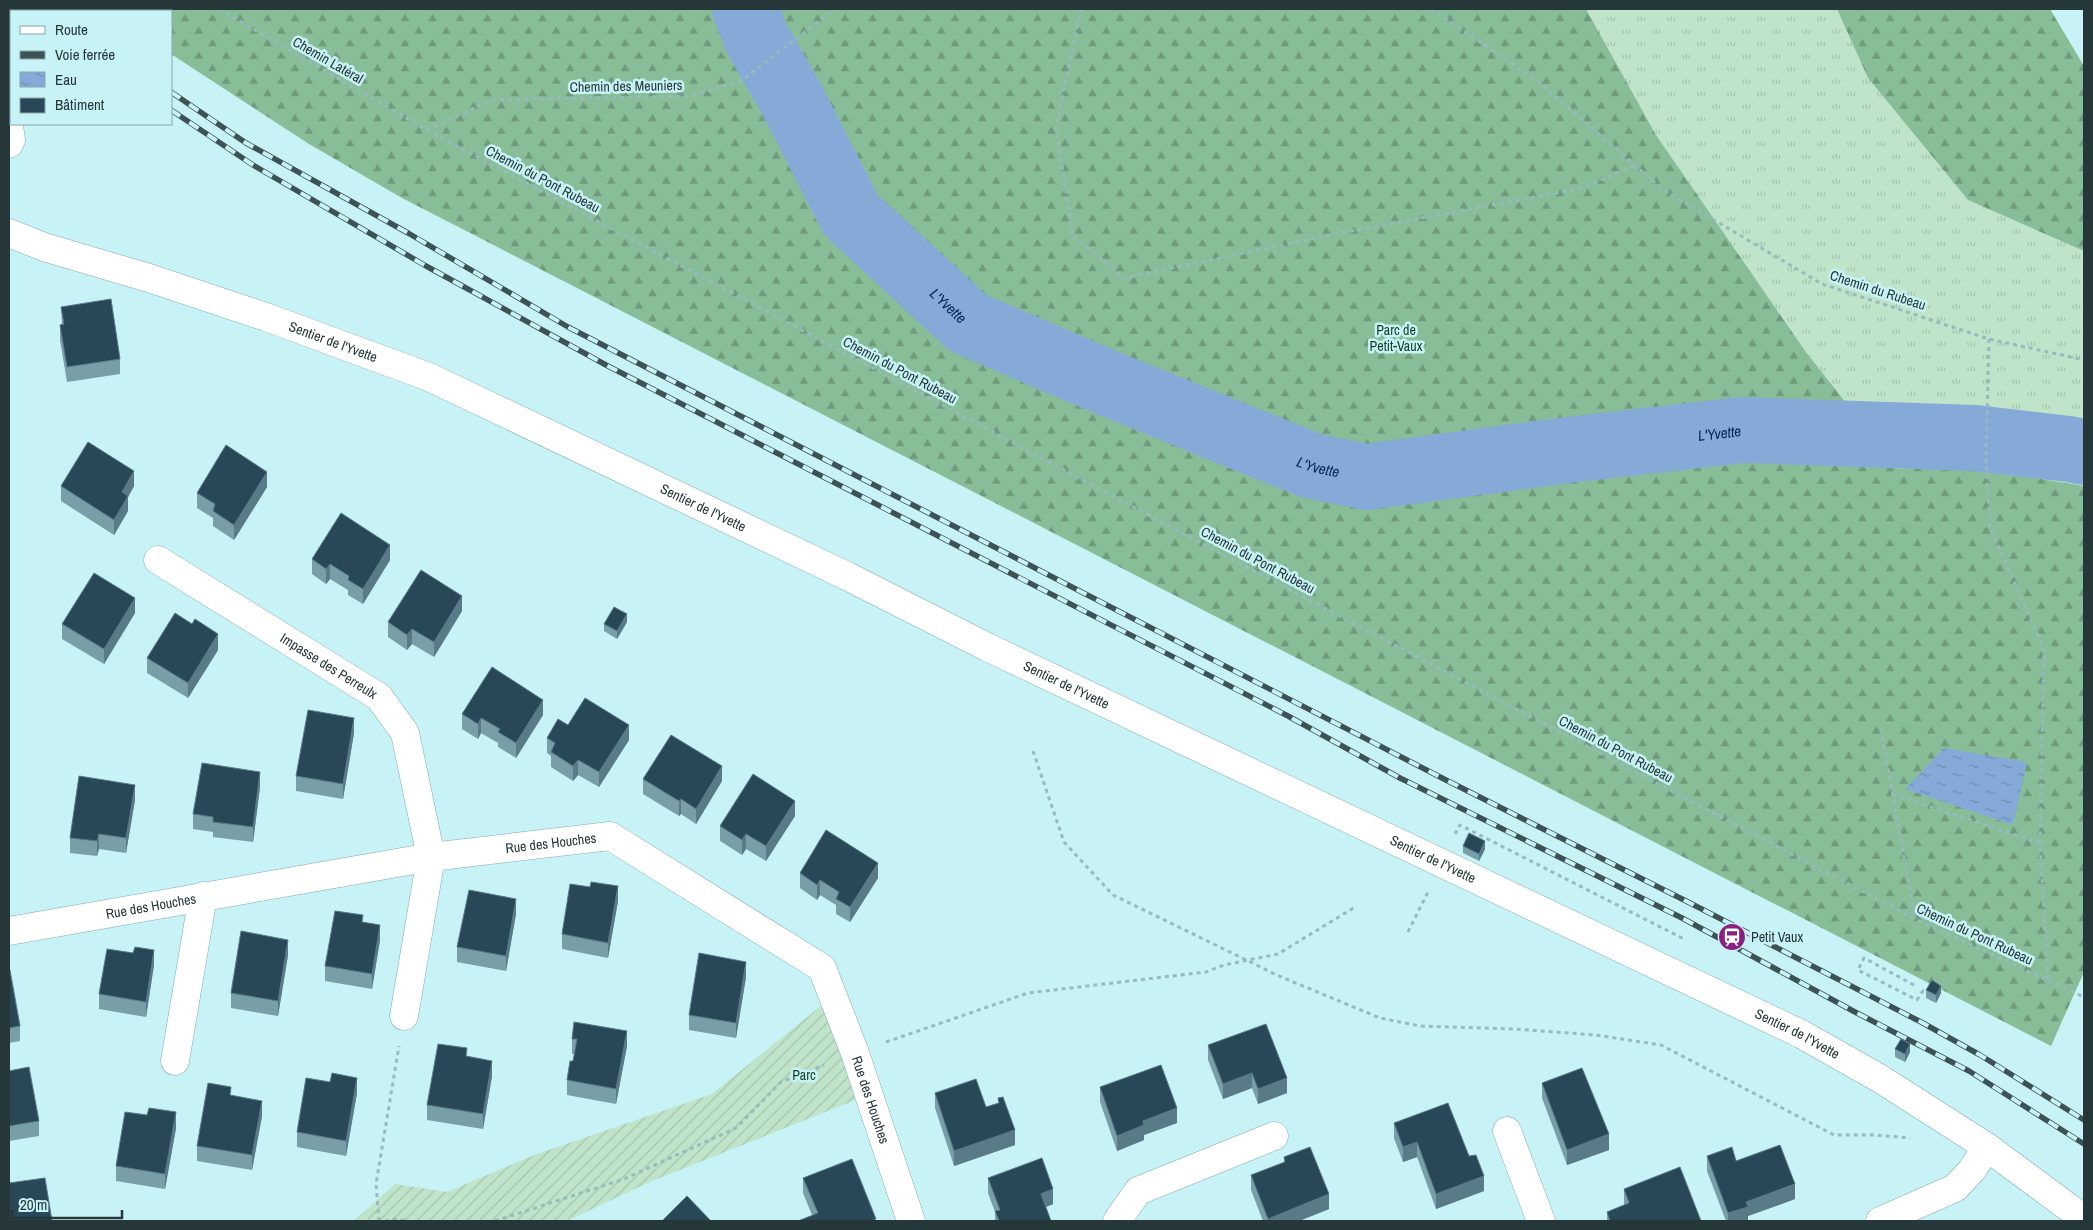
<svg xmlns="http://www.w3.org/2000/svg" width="2093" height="1230" font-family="'Archivo Narrow',sans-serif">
	<defs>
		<pattern id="grass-tufts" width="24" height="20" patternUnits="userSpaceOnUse" patternTransform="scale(1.25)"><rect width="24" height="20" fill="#c0e4c9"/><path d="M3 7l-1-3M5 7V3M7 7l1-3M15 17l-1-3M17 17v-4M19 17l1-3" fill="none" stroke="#a5c4ad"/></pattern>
		<pattern id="forest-firs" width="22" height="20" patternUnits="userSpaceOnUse" patternTransform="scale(1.25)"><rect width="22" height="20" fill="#88be97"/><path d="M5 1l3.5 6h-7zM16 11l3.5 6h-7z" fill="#6f9b7c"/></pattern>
		<pattern id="garden-furrows" width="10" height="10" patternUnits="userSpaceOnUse" patternTransform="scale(1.25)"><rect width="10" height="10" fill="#c0e4c9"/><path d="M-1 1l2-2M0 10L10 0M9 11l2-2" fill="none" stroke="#a5c4ad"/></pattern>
		<pattern id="water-ripples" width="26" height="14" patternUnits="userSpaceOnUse" patternTransform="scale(1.25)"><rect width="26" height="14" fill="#85aad8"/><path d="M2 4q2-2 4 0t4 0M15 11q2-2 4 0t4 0" fill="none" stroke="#6d8bb0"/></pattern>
	</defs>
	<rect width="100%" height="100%" fill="#c7f3f7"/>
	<path fill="url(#grass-tufts)" d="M1586,9h251l31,69 100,122 116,51v235l-49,-8 -76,-9h-61l-92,-117 -150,-217z"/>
	<path fill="url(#forest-firs)" d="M102,9h1484l70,126 150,217 92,117h61l76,9 49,8v486l-33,74 -1649,-848 -93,-54 -138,-90v-43h-65z
		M1837,9h213l34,57v185l-116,-51 -100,-122z"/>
	<path fill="url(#garden-furrows)" d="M822,1005l36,94 -206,82 -85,40h-223l11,-1 40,-36 52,8 87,-37 178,-61z"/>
	<path fill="url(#water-ripples)" d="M1944,748l83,14 -14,63 -108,-36z"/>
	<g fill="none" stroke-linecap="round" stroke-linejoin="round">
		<path stroke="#85aad8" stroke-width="66" id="s1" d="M745,9l12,30 35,61 59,115 117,108 137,59 207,84 54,11 202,-27 174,-20 232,8 95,11 15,3"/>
		<g stroke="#82acb0" stroke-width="29">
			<g id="minor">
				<path d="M9,126l2,14 -2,4"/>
				<path id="s2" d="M9,233l35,14 105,31 117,39 163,60 418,199 140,71 814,387 78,44 108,69 97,72"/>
				<path id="s3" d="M158,560l221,137 26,36 26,124 -27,159"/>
				<path id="s4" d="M9,931l422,-74 179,-21 212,132 33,85 56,168"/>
				<path d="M175,1061l28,-165"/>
				<path d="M1507,1131l34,90"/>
				<path d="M1117,1221l21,-30 136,-55"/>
				<path d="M1880,1221l75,-33 17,-18 15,-23"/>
			</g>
		</g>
		<path stroke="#96babd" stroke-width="3" stroke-dasharray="4 4" stroke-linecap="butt" d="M219,9l208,121 755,403 733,386 169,78
			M1081,9l-25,119 17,108 51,42 211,-44 248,-46 52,-23
			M1431,9l108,73 123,107 160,95 167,55 95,21
			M427,130l65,-30 198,-4 51,-15 94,-72
			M1989,339l-3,119 4,69 54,122 -4,194
			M1881,729l34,190
			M1033,751l31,91 49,53 166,81 101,42 40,8 94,3 82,6 65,10 173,90h41l35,3
			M1892,794l148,49 8,137
			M1455,834l5,-9 224,114
			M1408,932l20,-40
			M1914,985l-50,-27 -6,12 59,30 6,-9 5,2
			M886,1042l142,-49 178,-21 18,-7 54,-11 77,-47
			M379,1221l-3,-37 23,-138
			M385,1221l8,-2 16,2
			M495,1221l129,-42 112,-51 45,-46 43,-17"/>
		<use href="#minor" stroke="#fff" stroke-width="28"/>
		<g stroke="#3d5254" stroke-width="5.5">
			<path id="rail" d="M18,9l3,2
				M51,9l4,2
				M171,92l75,51 162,90 160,94 874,451 246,124 233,120 59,33 104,65
				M171,110l82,55 173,101 180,99 682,351 112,62 282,140 173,94 114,59 115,73"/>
		</g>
		<use href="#rail" stroke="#c7f3f7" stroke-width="4" stroke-dasharray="11" stroke-linecap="butt"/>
	</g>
	<path fill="#789ea7" d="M61,307l59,52v15l-53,8 -7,-42v-15l2,-1z
		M61,486h73l-6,11v14l-14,24 -53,-34z
		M267,487l-33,53 -21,-14v-8l-16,-10v-15z
		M312,559l78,1 -27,44 -15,-9v-5l-18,-11 -4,5 -14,-10z
		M462,611l-28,46 -22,-13 -5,6 -19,-13v-15z
		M135,613l-31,51 -42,-25v-15z
		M627,622l-10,17 -13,-8v-7z
		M218,650l-30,48 -41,-25v-15z
		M462,714l81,1 -27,43 -18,-11v-4l-17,-10 -3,6 -16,-10z
		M568,725l61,15 -30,47 -21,-12 -5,6 -22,-14v-11l-4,-3v-15z
		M354,733l-11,66 -47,-8v-15z
		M643,779l79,2 -26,43 -15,-10 -2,2 -36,-22z
		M260,787l-7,55 -40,-5v-5l-20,-3v-15z
		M135,800l-9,53 -27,-4 -2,7 -27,-3v-15z
		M795,816l-29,45 -20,-12 -4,6 -22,-14v-15z
		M1463,846l22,3 -6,12 -16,-8z
		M800,873l78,5 -28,44 -14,-8v-9l-16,-10 -3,5 -17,-12z
		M618,901l-10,57 -46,-9v-15z
		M516,914l-10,57 -49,-9v-15z
		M363,922l17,18 -8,49 -47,-8v-15z
		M288,955l-10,61 -47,-8v-15z
		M154,965l-8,52 -47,-8v-15z
		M9,970l11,56v15l-11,2z
		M746,977l-10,61 -47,-8v-15z
		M1926,990l15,3 -5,10 -10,-5z
		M574,1022l53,24 -11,58 -49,-9v-15l6,-19 2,-7h-3v-15z
		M1208,1045l79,48 -29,11 -6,-16 -29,11 -15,-39z
		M1895,1049l15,3 -5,10 -10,-5z
		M467,1056l25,20 -9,53 -56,-9v-15z
		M9,1071l30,50v15l-30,5z
		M1542,1083l67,67 -42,15 -25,-67z
		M1100,1087l77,36 -33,12v5l-27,11 -17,-49z
		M357,1093l-11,63 -49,-9v-15z
		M935,1093l51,14 12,-4v-5l17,47 -61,21 -19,-58z
		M231,1096l31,20 -10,54 -55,-9v-15z
		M1394,1123l90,68 -48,18 -19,-52 -14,5 -9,-24z
		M176,1128l-11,61 -49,-8v-15z
		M1707,1156l29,5 59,38 -47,17v5h-22l-19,-50z
		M1284,1157l45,52 -30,12h-36l-12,-31v-15l33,-13z
		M803,1178l73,43 -64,-6 -9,-22z
		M988,1178l65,26 -7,3 5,14h-56v-9l-7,-19z
		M1624,1189l77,32h-94v-9l17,-7z"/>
	<path fill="#587b87" d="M134,471v15l-6,11v14l-14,24v-15l8,-28z
		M267,472v15l-33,53v-15z
		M390,545v15l-27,44v-15z
		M330,564v15l-4,5v-15z
		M462,596v15l-28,46v-15z
		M135,598v15l-31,51v-15z
		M627,614v8l-10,17v-8z
		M412,629v15l-5,6v-15z
		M218,634v16l-30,48v-15z
		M543,700v15l-27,43v-15z
		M354,718v15l-11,66v-15z
		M481,718v15l-3,6v-15z
		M629,725v15l-30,47v-15z
		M578,760v15l-5,6v-15z
		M722,766v15l-26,43v-15z
		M260,772v15l-7,55v-15z
		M135,785v15l-9,53v-15z
		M681,799v15l-2,2v-15z
		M795,801v15l-29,45v-15z
		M99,834v15l-2,7v-15z
		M746,834v15l-4,6v-15z
		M1485,841v8l-6,12v-7z
		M878,863v15l-28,44v-15z
		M820,880v15l-3,5v-15z
		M618,886v15l-10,57v-15z
		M516,899v15l-10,57v-15z
		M380,925v15l-8,49v-15z
		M288,940v15l-10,61v-15z
		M154,950v15l-8,52v-15z
		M746,962v15l-10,61v-15z
		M1941,986v7l-5,10v-8z
		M627,1031v15l-11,58v-15z
		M1910,1044v8l-5,10v-8z
		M492,1061v15l-9,53v-15z
		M1252,1073v15l-29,11v-15z
		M357,1078v15l-11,63v-15z
		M1287,1078v15l-29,11v-15z
		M262,1101v15l-10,54v-15z
		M1177,1108v15l-33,12v5l-27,11v-15l26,-15z
		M176,1112v16l-11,61v-15z
		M1015,1130v15l-61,21v-15z
		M1609,1134v16l-42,15v-15z
		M1417,1142v15l-14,5v-15z
		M1484,1176v15l-48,18v-15z
		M1795,1184v15l-47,17v5h-20v-8l18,-11z
		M1053,1189v15l-12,5v-15z
		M1329,1194v15l-30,12h-31v-2z"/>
	<path fill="#294857" stroke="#587b87" d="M111,299l9,60 -53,8 -7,-42 4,-1 -3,-17z
		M88,442l46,29 -12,21 6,4 -14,24 -53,-34z
		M226,445l41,27 -33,53 -21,-14 2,-7 -18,-11z
		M341,513l49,32 -27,44 -15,-9 1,-4 -19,-12 -4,5 -14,-10z
		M421,570l41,26 -28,46 -22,-13 -5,6 -19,-13z
		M94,573l41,25 -31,51 -42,-25z
		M614,607l13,7 -10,17 -13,-7z
		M175,613l17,11 3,-5 23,15 -30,49 -41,-25z
		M492,667l51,33 -27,43 -18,-11 2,-3 -19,-11 -3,6 -16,-10z
		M585,698l44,27 -30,47 -21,-12 -5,6 -22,-14 4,-9 -8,-5 11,-19 10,6z
		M308,710l46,8 -11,66 -47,-8z
		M671,735l51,31 -26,43 -15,-10 -2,2 -36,-22z
		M202,763l58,9 -7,55 -40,-5v-5l-20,-3z
		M753,774l42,27 -29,45 -20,-12 -4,6 -22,-14z
		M79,776l56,9 -9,53 -27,-4 -2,7 -27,-3z
		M826,830l52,33 -28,44 -14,-8 3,-7 -19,-12 -3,5 -17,-12z
		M1469,833l16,8 -6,13 -16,-8z
		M591,882l27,4 -10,57 -46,-9 8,-50 20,3z
		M469,890l47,9 -10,57 -49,-9z
		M335,911l28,4 -1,7 18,3 -8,49 -47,-8z
		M241,931l47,9 -10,61 -47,-8z
		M135,947l19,3 -8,52 -47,-8 8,-45 26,4z
		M699,953l47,9 -10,61 -47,-8z
		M9,970h1l10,56 -11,2z
		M1932,980l9,6 -5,9 -10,-5z
		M574,1022l53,9 -11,58 -49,-9 3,-19h3l4,-22h-5z
		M1266,1024l21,54 -29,11 -6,-16 -29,11 -15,-39z
		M1901,1039l9,5 -5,10 -10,-5z
		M438,1044l29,4 -1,8 26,5 -9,53 -56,-9z
		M1161,1065l16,43 -34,13 1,4 -27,11 -17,-49z
		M29,1067l10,54 -30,5v-55z
		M1582,1068l27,66 -42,16 -25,-67z
		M332,1073l25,5 -11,63 -49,-9 9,-54 24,4z
		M976,1079l10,28 13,-4 -1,-5 5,-1 12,33 -61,21 -19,-58z
		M208,1083l23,4 -1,8 32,6 -10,54 -55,-9z
		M1448,1103l21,53 7,-1 8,21 -48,18 -19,-52 -14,5 -9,-24z
		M149,1108l27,4 -11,62 -49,-8 9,-54 22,3z
		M1780,1145l15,39 -49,18 2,5 -20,6 -21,-57 25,-9 4,14z
		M1310,1147l19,47 -61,25 -17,-44 34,-13 -1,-5z
		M1042,1158l11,31 -12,5 10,27h-52l-4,-10 5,-1 -12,-32z
		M852,1159l24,60 -4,2h-74l20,-8 -15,-35z
		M1680,1167l21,54h-91l-3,-9 22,-9 -5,-14z
		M45,1178l7,43h-43v-38z
		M687,1196l24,25h-49z"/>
	<defs>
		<g id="station-disc" transform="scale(1.4375)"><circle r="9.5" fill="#8a1e83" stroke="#c7f3f7"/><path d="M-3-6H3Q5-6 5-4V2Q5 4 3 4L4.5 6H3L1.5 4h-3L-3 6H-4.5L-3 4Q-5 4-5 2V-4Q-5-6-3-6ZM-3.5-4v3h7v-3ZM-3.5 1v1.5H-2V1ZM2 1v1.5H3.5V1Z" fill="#fff"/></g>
	</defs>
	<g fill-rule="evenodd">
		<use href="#station-disc" x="1732" y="937"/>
	</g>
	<g text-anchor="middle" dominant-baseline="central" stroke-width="5" stroke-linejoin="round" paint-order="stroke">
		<g font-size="14" fill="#263739" stroke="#c7f3f7">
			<text transform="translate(328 60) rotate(30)">Chemin Latéral</text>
			<text transform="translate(626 86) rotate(-1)">Chemin des Meuniers</text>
			<text transform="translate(543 179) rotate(28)">Chemin du Pont Rubeau</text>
			<text transform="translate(1878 290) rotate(18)">Chemin du Rubeau</text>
			<text stroke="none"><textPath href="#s2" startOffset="342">Sentier de l'Yvette</textPath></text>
			<text transform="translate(900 370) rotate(28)">Chemin du Pont Rubeau</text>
			<text stroke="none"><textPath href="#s2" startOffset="748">Sentier de l'Yvette</textPath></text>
			<text transform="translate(1258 560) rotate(28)">Chemin du Pont Rubeau</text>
			<text stroke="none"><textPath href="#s3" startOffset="201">Impasse des Perreulx</textPath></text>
			<text stroke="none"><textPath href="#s2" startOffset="1152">Sentier de l'Yvette</textPath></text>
			<text transform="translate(1616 749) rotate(28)">Chemin du Pont Rubeau</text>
			<text stroke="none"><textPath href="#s4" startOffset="549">Rue des Houches</textPath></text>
			<text stroke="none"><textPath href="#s2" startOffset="1558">Sentier de l'Yvette</textPath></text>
			<text stroke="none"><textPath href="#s4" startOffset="144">Rue des Houches</textPath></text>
			<text transform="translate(1975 934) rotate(25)">Chemin du Pont Rubeau</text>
			<text stroke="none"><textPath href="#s2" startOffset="1962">Sentier de l'Yvette</textPath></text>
			<text stroke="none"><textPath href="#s4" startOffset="999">Rue des Houches</textPath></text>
		</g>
		<g font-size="14" fill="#143e24" stroke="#c7f3f7">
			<text x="1396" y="330">Parc de<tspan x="1396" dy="16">Petit-Vaux</tspan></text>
			<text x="804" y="1075">Parc</text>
		</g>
		<g font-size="14" fill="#263739" stroke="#c7f3f7" text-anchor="start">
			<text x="1751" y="937">Petit Vaux</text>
		</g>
		<g font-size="15" font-style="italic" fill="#032853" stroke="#c7f3f7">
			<text stroke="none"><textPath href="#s1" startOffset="365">L'Yvette</textPath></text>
			<text stroke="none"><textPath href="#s1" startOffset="1175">L'Yvette</textPath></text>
			<text stroke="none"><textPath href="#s1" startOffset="770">L'Yvette</textPath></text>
		</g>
	</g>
	<rect width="2093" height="1230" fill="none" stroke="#263739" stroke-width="20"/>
	<rect x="10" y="10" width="162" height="115" fill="#c7f3f7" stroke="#87a8ab"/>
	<rect x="20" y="26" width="25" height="8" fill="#ffffff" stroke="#87a8ab"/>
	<text x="55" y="35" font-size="15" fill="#263739">Route</text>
	<rect x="20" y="51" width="25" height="8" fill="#3d5254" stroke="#87a8ab"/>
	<text x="55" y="60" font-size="15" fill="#263739">Voie ferrée</text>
	<rect x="20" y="72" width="25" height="15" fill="url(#water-ripples)" stroke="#87a8ab"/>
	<text x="55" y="85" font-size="15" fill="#263739">Eau</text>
	<rect x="20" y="98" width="25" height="15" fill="#294857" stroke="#87a8ab"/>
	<text x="55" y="110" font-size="15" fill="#263739">Bâtiment</text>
	<path d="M12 1210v8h110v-8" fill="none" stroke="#263739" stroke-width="2.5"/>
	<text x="20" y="1210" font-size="15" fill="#263739" stroke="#c7f3f7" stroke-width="4" paint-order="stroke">20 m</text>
</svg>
